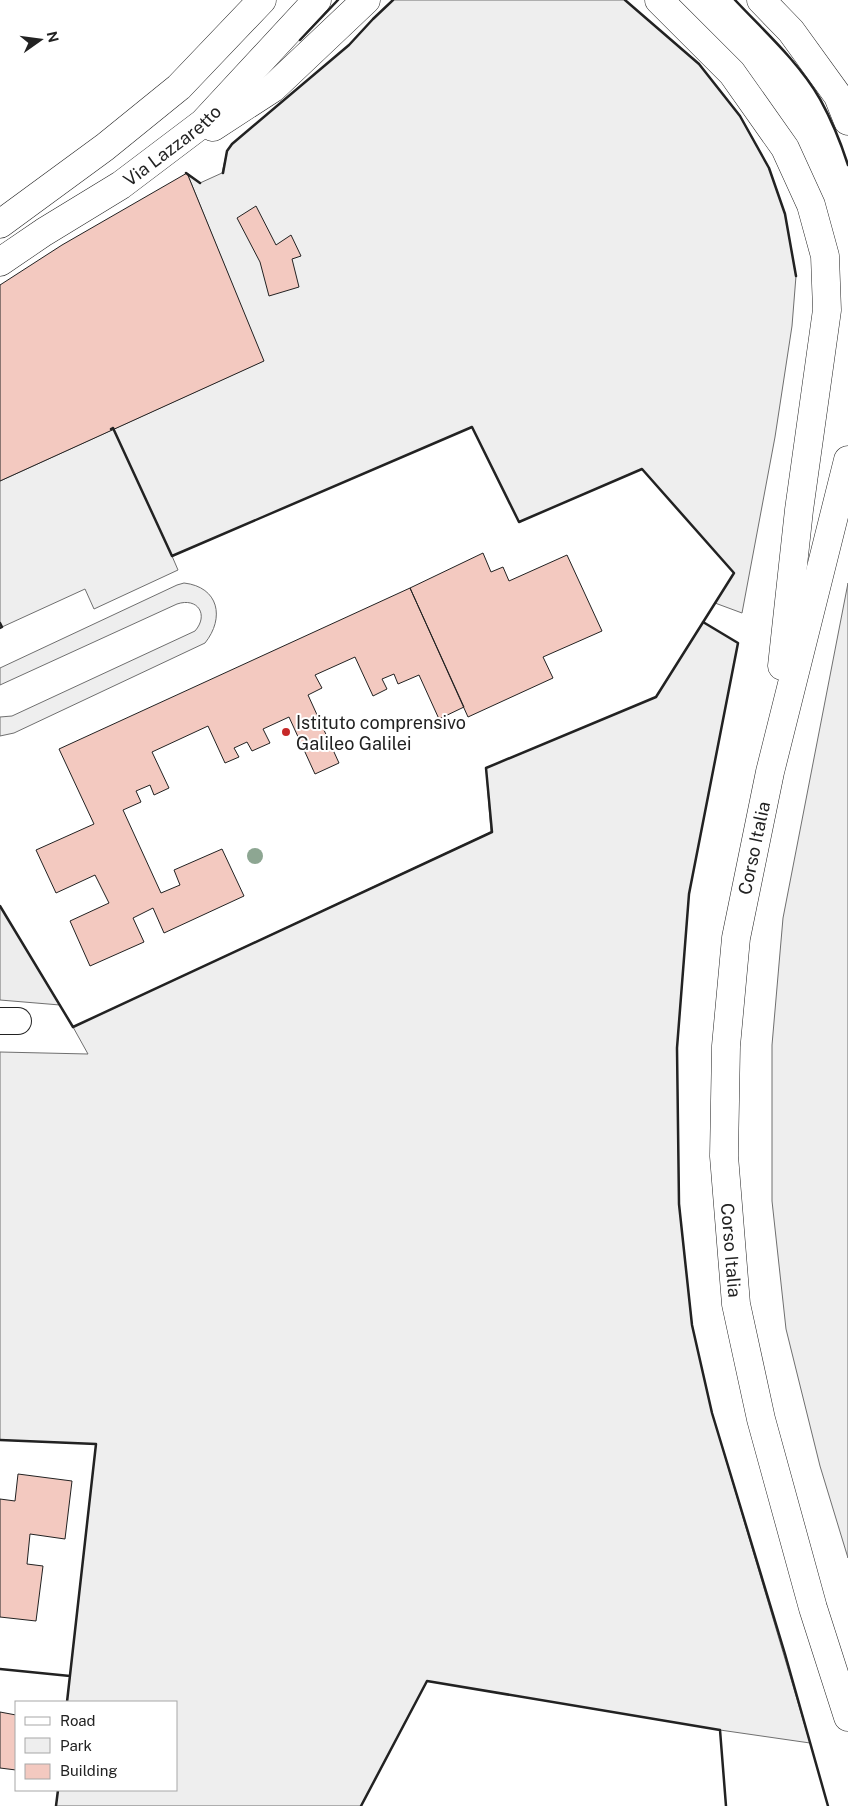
<svg xmlns="http://www.w3.org/2000/svg" width="848" height="1806" font-family="'Public Sans',sans-serif">
	<rect width="100%" height="100%" fill="#fff"/>
	<path fill="#eee" stroke="#6f6f6f" d="M393,0h232l74,64 41,52 29,52 16,46 11,62 -4,50 -17,111 -33,176 -27,-10 19,-30 -92,-104 -123,53 -47,-95 -300,129 6,14 -84,39 -9,-20 -83,38 -2,-4v-142l263,-120 -76,-188 13,10 22,-10 5,-22 5,-7 117,-99 24,-26z
		M184,583c35,4 41,35 21,60l-191,90 -14,3v-19l12,-1 183,-85c14,-16 3,-34 -18,-27l-177,81v-17l177,-83z
		M848,583v975l-28,-92 -34,-137 -14,-128v-156l11,-127z
		M703,622l35,21 -49,251 -12,154 2,156 13,121 20,88 98,330 -90,-13 -293,-49 -66,125h-305l2,-16h118v-88h-109l29,-258 -96,-4v-388l88,2 -15,-27 418,-195 -5,-64 170,-71z"/>
	<path fill="#ededed" stroke="#6f6f6f" d="M0,906l60,99 -60,-5z"/>
	<path fill="#f3c9c0" stroke="#222" d="M187,173l77,188 -264,120v-196l62,-40z
		M256,206l20,39 15,-10 10,21 -9,3 7,28 -30,9 -9,-34 -23,-44z
		M483,553l8,19 12,-5 6,14 58,-26 35,76 -59,26 10,21 -85,39 -58,-129z
		M410,588l54,119 -25,12 -20,-44 -21,9 -4,-10 -12,5 5,10 -14,7 -18,-39 -40,18 7,13 -14,7 31,68 -24,11 -26,-57 -26,12 7,14 -18,8 -5,-9 -13,6 5,9 -14,6 -17,-37 -56,26 17,36 -15,7 -4,-10 -14,6 5,11 -18,8 38,83 19,-8 -6,-15 48,-21 22,47 -80,37 -11,-25 -20,10 11,24 -54,24 -20,-45 39,-18 -14,-28 -39,18 -20,-43 58,-26 -35,-75z
		M18,1474l54,7 -7,58 -35,-5 -3,30 16,2 -7,55 -36,-4v-118l15,2z
		M0,1712l16,3v55l-16,-2z"/>
	<g fill="none" stroke-linecap="round" stroke-linejoin="round">
		<g stroke="#222" stroke-width="28">
			<path id="minor" d="M0,1021h18"/>
		</g>
		<g stroke="#222" stroke-width="29">
			<g id="tertiary">
				<path d="M659,0l73,73 53,75 26,57 14,51 2,54 -28,200 -17,156"/>
				<path d="M761,0l30,31 47,65 10,25"/>
				<path d="M213,127l60,-39 93,-88"/>
				<path d="M0,224l105,-77 74,-60 83,-87"/>
				<path id="s1" d="M0,262l44,-30 77,-47 82,-62 114,-123"/>
				<path id="s2" d="M848,460l-78,312 -34,166 -10,108 -2,110 12,148 25,115 52,189 35,109"/>
			</g>
		</g>
		<use href="#minor" stroke="#fff" stroke-width="26"/>
		<use href="#tertiary" stroke="#fff" stroke-width="28"/>
		<path stroke="#222" stroke-width="2.5" d="M625,0l74,64 41,52 29,52 16,46 11,62
			M735,0c29,31 63,61 85,99 11,20 21,44 28,66
			M300,40l38,-40
			M186,173l14,10
			M223,173l4,-22 5,-7 117,-99 24,-26 20,-19
			M703,622l35,21 -49,251 -12,154 2,156 13,121 20,88 73,241 43,152
			M0,623l2,4 -2,1
			M0,906l73,121 419,-195 -6,-64 170,-71 78,-124 -92,-104 -123,53 -47,-95 -300,129 -59,-128 -2,1
			M0,1440l96,4 -29,258
			M0,1669l70,7
			M56,1806l2,-16
			M361,1806l66,-125 293,49 6,76"/>
	</g>
	<circle fill="#8da692" cx="255" cy="856" r="8"/>
	<circle fill="#c62828" stroke="#fff" stroke-width="2" cx="286" cy="732" r="5"/>
	<g text-anchor="middle" dominant-baseline="central" stroke-width="4" stroke-linejoin="round" paint-order="stroke">
		<g font-size="18" fill="#222" stroke="#fff">
			<text stroke="none"><textPath href="#s1" startOffset="208">Via Lazzaretto</textPath></text>
			<text transform="translate(754 848) rotate(-78)">Corso Italia</text>
			<text stroke="none"><textPath href="#s2" startOffset="804">Corso Italia</textPath></text>
		</g>
		<g font-size="18" fill="#222" stroke="#fff" text-anchor="start">
			<text x="296" y="722">Istituto comprensivo<tspan x="296" dy="21">Galileo Galilei</tspan></text>
		</g>
	</g>
	<rect x="15" y="1701" width="162" height="90" fill="#ffffff" stroke="#a7a7a7"/>
	<rect x="25" y="1717" width="25" height="8" fill="#ffffff" stroke="#a7a7a7"/>
	<text x="60" y="1726" font-size="15" fill="#222222">Road</text>
	<rect x="25" y="1738" width="25" height="15" fill="#eeeeee" stroke="#a7a7a7"/>
	<text x="60" y="1751" font-size="15" fill="#222222">Park</text>
	<rect x="25" y="1764" width="25" height="15" fill="#f3c9c0" stroke="#a7a7a7"/>
	<text x="60" y="1776" font-size="15" fill="#222222">Building</text>
	<g transform="translate(40 40) rotate(76)" stroke="#ffffff" stroke-width="4" paint-order="stroke">
	<path d="M0-4L9 19L0 12L-9 19Z" fill="#222222"/>
	<text y="-8" font-size="14" font-weight="bold" text-anchor="middle" fill="#222222">N</text>
	</g>
</svg>
